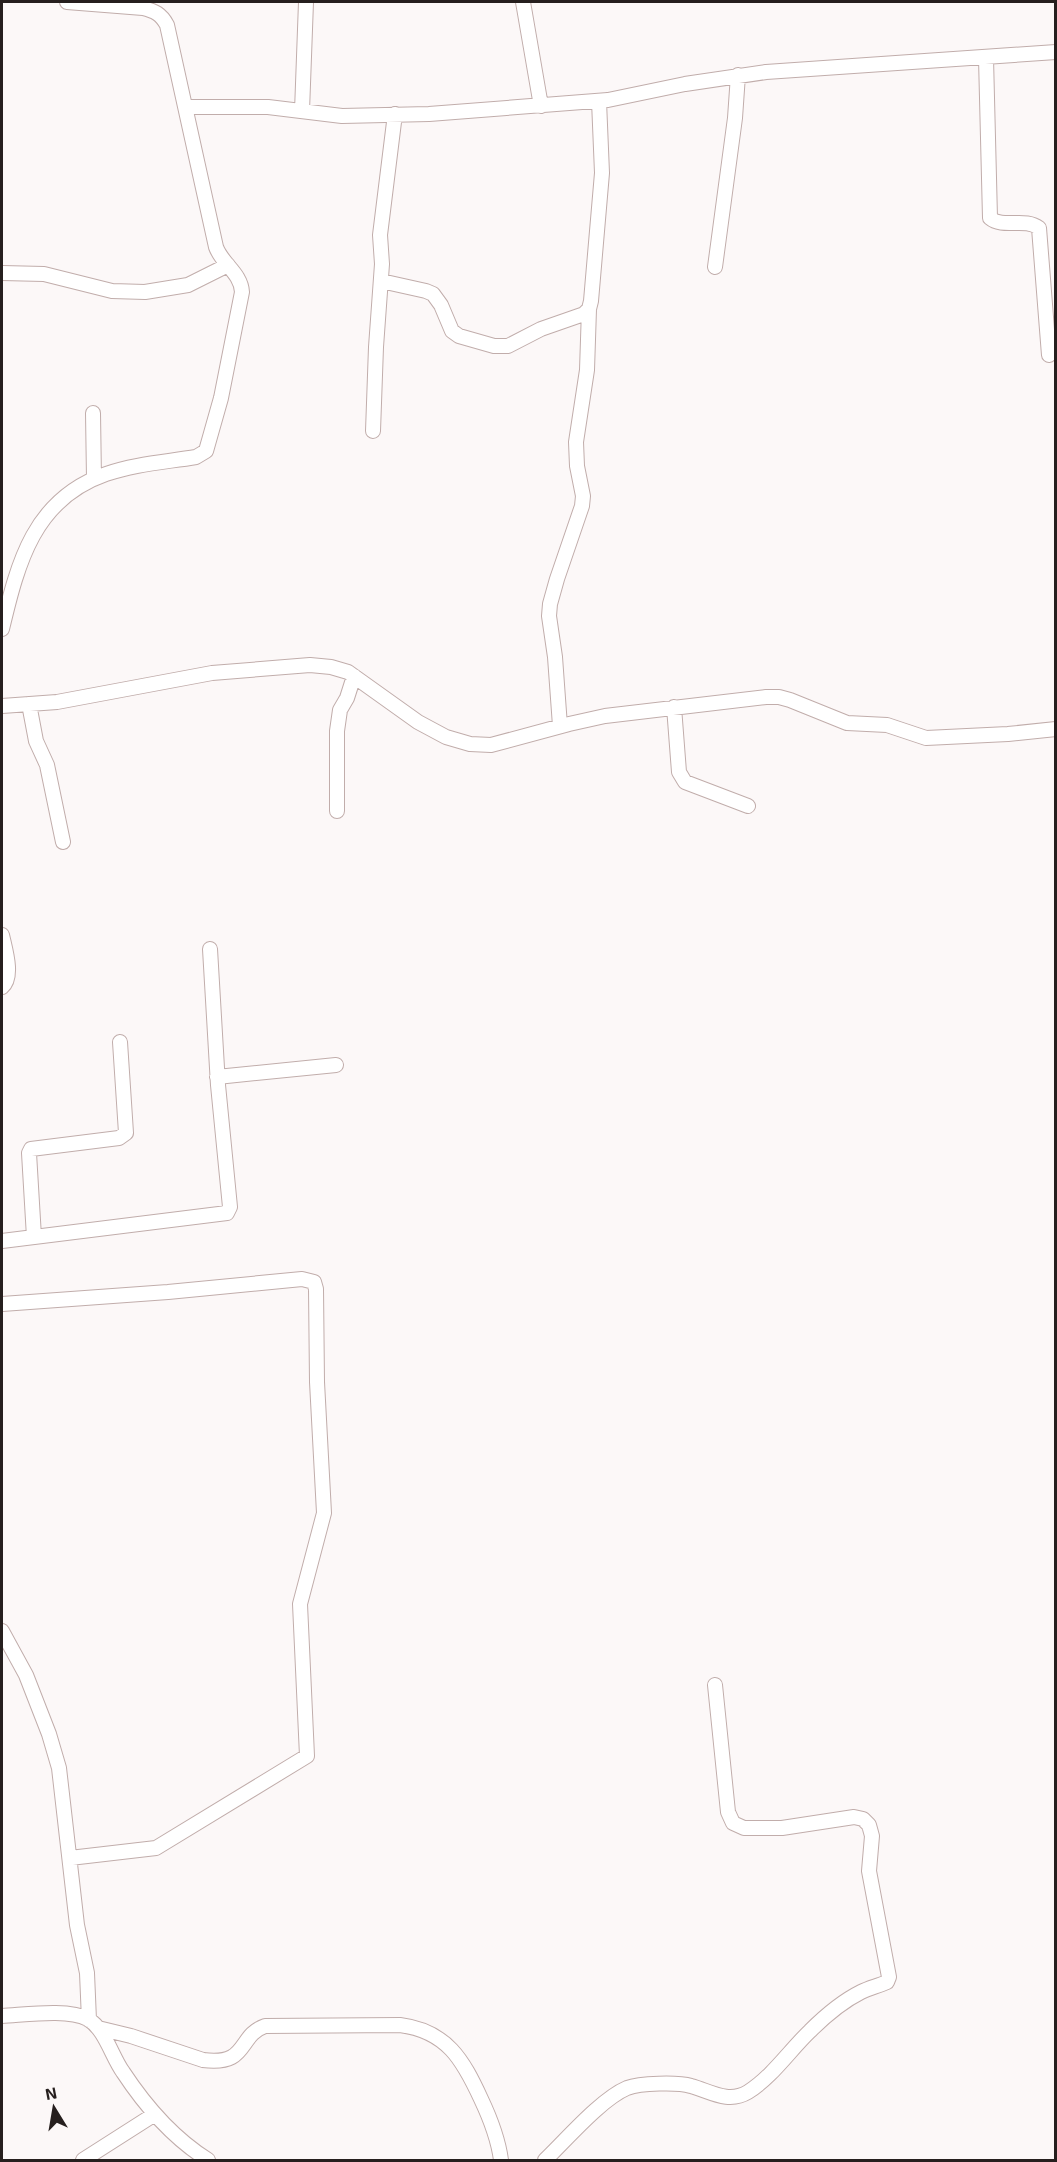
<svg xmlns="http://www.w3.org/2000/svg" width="1057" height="2162" font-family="'Exo 2',sans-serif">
	<rect width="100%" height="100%" fill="#fcf8f8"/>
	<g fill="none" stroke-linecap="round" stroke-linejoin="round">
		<g stroke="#c1adab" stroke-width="16">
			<path id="street" d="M523,2l18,104
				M986,58l4,160c13,11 35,-1 49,10l10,127
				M186,107h82l74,9 87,-2 179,-14 77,-16 81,-12 290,-20
				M302,111l4,-109
				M715,267l20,-149 3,-43
				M2,273l42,1 68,17 33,1 43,-7 40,-20
				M381,281l45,10 7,3 8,11 11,26 7,5 35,10h14l33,-17 43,-15 5,-5 2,-8 11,-128 -3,-72
				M93,413l1,66
				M373,431l3,-84 6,-83 -2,-29 15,-121
				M2,629c16,-67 32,-130 104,-155 28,-10 60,-12 90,-17l10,-6 15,-53 21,-106c-1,-19 -20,-28 -26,-45l-49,-222c-6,-11 -12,-14 -24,-17l-76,-6
				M29,704l7,37 11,24 16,77
				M2,706l55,-4 155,-29 98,-8 21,2 17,5 70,50 28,15 24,7 21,1 78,-21 36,-8 161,-19h13l11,3 57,23 40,2 39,13 82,-4 48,-5
				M674,707l5,65 6,10 63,24
				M560,726l-5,-69 -6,-41 1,-12 7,-25 25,-73 1,-10 -6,-30 -1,-24 11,-72 2,-61
				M337,811v-80l3,-21 7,-12 7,-22
				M2,935c3,14 12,42 0,52
				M217,1077l119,-12
				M34,1237l-5,-84 2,-4 88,-11 7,-5 -6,-91
				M2,1241l225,-28 3,-6 -12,-122 -8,-136
				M2,1304l166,-12 134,-13 12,3 2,7 1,93 7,131 -24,91 7,152 -151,92 -86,10
				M2,1631l24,44 23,59 10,34 18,157 10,48 2,47
				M2,2016c22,-1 66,-8 86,3 17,10 24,38 35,53 23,35 50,66 85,88
				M98,2028l33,8 72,24c46,6 34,-24 62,-34l135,-1c47,6 63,35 81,74 10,21 17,39 20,61
				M83,2160l72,-46
				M545,2160c21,-20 56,-61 82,-72 13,-5 51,-6 64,-2 19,5 37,18 57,6 24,-15 42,-42 62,-61 14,-14 33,-30 51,-39 8,-4 17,-6 26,-10l2,-5 -20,-106 3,-35 -3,-11 -6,-6 -9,-2 -72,11h-38l-11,-5 -5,-11 -13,-127"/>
		</g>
		<use href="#street" stroke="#fff" stroke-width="14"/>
	</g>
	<rect width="1057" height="2162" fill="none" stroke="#261f1e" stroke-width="6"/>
	<g transform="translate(54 2108) rotate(349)" stroke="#fcf8f8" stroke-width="4.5" paint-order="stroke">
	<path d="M0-4.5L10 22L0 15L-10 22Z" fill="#261f1e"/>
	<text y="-9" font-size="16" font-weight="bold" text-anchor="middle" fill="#261f1e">N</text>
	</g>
</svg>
